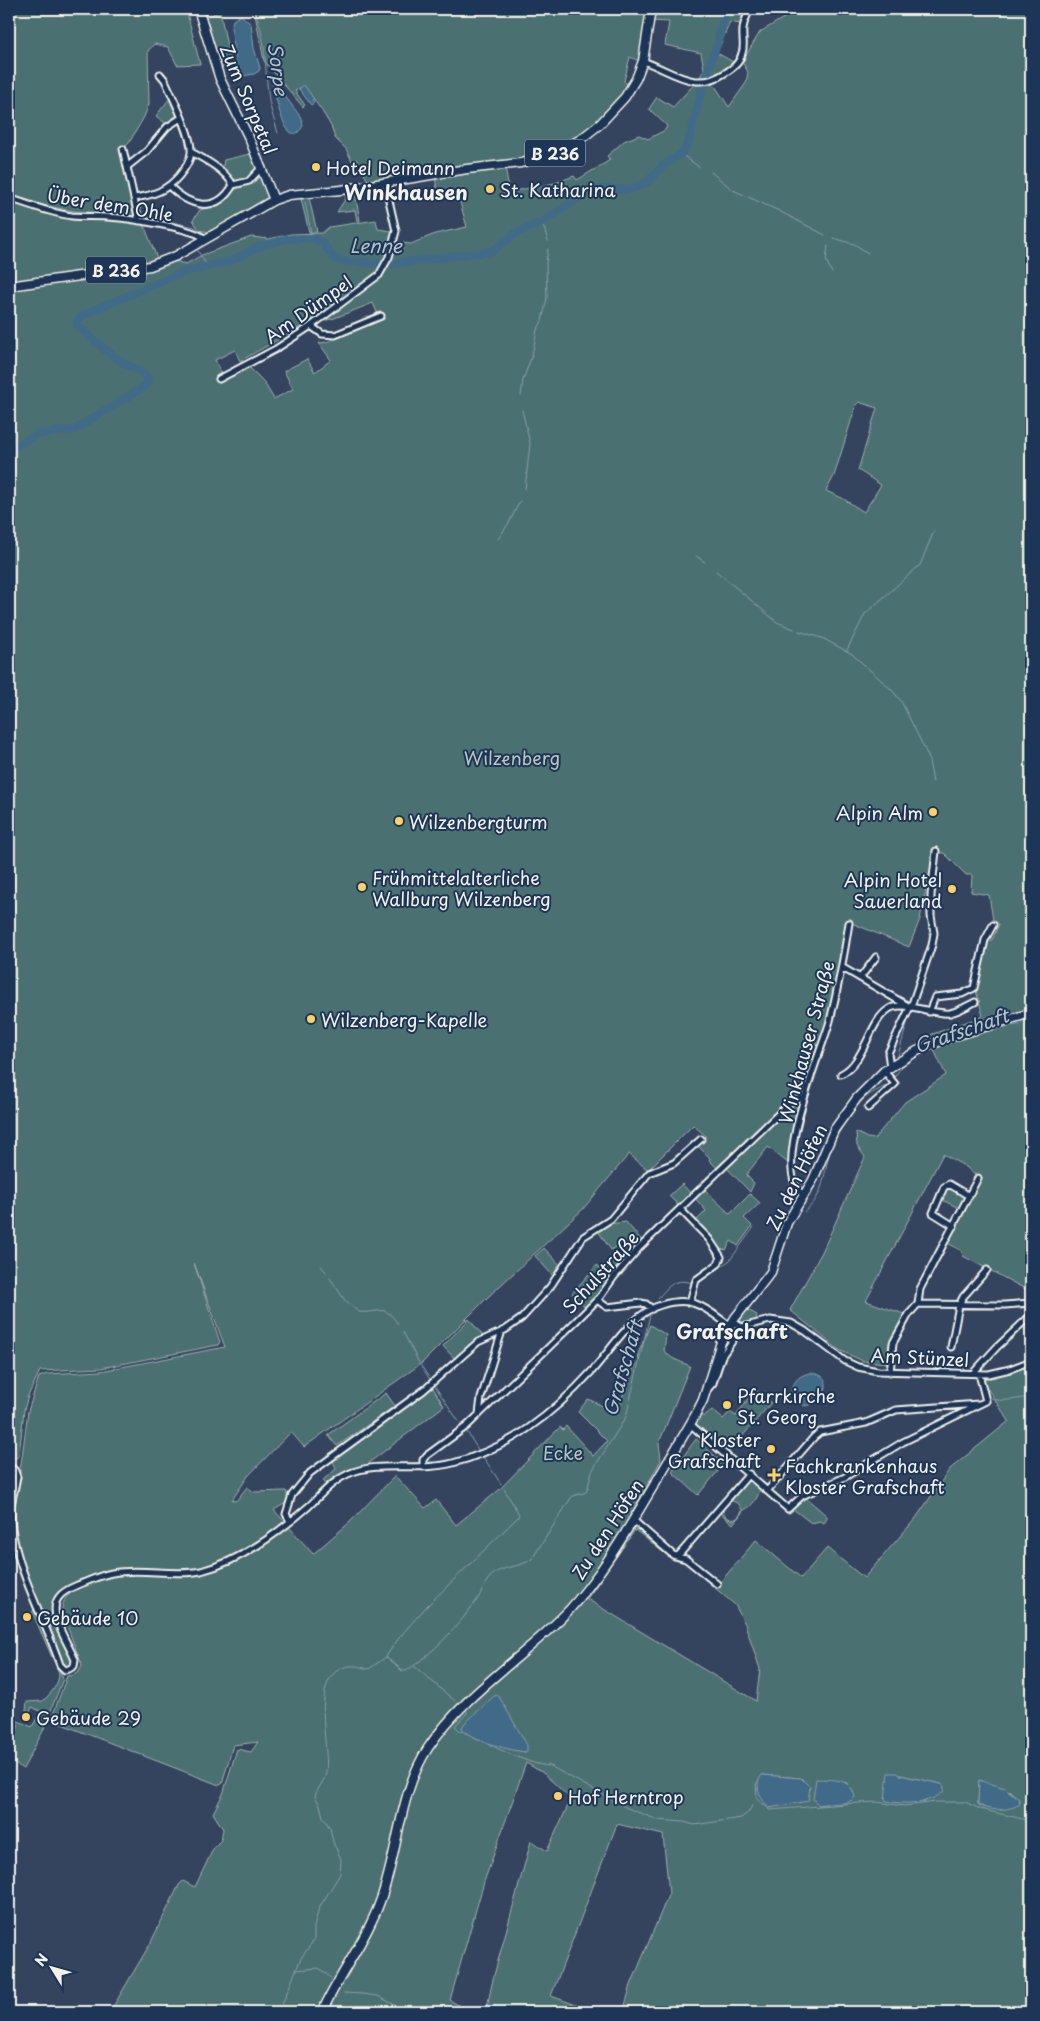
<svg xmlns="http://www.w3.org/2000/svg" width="1040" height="2021" font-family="'Playpen Sans',sans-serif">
	<rect width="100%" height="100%" fill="#34445f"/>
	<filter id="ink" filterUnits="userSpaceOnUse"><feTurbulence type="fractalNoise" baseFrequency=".02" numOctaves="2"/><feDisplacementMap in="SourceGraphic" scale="10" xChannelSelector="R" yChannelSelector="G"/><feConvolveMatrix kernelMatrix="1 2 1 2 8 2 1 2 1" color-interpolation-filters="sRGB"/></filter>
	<g filter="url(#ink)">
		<path fill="#4b6f71" stroke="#a0b0ac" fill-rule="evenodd" d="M9,9h177l14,55 -23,1 -9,-18 -14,-3 -6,7 1,53 -5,13 -15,26 -7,7 15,73 7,2 16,41 14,-5 12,3 16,-9 49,-18 18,2 22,-5 31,-1 7,-6 47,-7 2,9 14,2 3,11 16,2 24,-10 32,-7 -10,-35 -19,4 -4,-26 -66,11 -12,-22 -4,2 -6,-12 -11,-11 -4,-12 -9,-15 -18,-25 -9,5 10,14 -2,2 -39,-46 -10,-52h494l-8,15 -10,-2 -13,31 18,10 -31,21 9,-1 16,24 17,-24 2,-11 -6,-10 18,-30 39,-23h232v1283l-68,-36 -1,-5 -18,-10 17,-32 -21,-10 5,-11 4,-2 16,11 12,-20 -11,-10 -23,-13 -77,147 38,13 -15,32 -2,17 -24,-2 -24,-11 -49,-40 32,-58 43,-95 -8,-11 -1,-14 11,6 7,1 31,-37 41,-27 -19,-39 56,-20 -7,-25 10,-48 6,-3 7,-16 -6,-4 -4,-25 -18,-3 1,-17h-6l-22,-22h-9l-4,26h-3l-8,40 -11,28 -62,-26 -7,47 -15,58 -26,72 -7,36 -3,30 -21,-17 -22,28 8,8 -4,9 -26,-27 -5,5 -10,-10 1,-2 -13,-13 9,-9 -13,-11 -45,45 -19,-16 -46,55 -94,87 -67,67 -118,84 -13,-15 -43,44 -16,24 4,1 11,-14 7,5 32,-1 3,10 -15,9 39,44 36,-31 46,-47 30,32 11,-8 20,25 43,-35 61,-63 3,3 3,-4 27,30 14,-15 -29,-29 10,-13 29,14 13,-40 9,-12 -1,-7 12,-29 16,10 -2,16 8,7 18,8 -31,77 2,17 -34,61 46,37 13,3 31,25 39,-46 45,38 26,-30 37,30 52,-60 34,-49 59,-48 -28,-42 50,-15v648h-408l8,-27 38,-92 -6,-58 -46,-11 -66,172 39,14 -1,2h-103l7,-33 38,-138 16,10 24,-52 -28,-26 -17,-10 -42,119 -34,118 19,12h-359l40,-68 29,-59 4,-4 12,6 19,-40 7,-7 2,-11 -10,-16 10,-19 14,-45 14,3 7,-10 -25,3 -11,39 -3,1 -168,-65 16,-44c8,-1 13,-3 15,-11l-20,-52c-1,-17 11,-22 25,-30 -8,2 -17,3 -23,6 -24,13 0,50 7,68l1,6 -13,6 4,10 -20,52 -20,38 -14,-9v-30l6,3 4,-8 -4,-3 1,-2 16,7 6,-11h2l2,-4 -10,-5 -2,5 -4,-2 1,-8 16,-1c8,-8 16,-16 16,-28l-27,-61 2,-2 -18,-53 17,35 -22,-71 -2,-1v-52l11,4 8,-61 11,-34 8,-3 54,-3 124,-24 -31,-84 26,79 -2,3 -117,23 -61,3 -12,25 -4,14 -5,46 -10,6zM645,12l8,3 -2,6 18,1 -4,23 36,8 3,16 -5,10 -26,28 -16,-10 -8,12 18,17 -2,4 -17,9 -9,-4 -15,6 -17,15 3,4 -33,20 -3,-4 -19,7 -46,9 -3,-20 4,-9c54,-14 86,-30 119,-77l-5,-5 6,-24 9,4 6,-33zM373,303l6,14 -52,25 -8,1 12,17 -16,12 -8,-13 -23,12 9,18 -19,10 -11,-18 -16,-16 -23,14 -9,-19 20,-10 5,11 66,-37 26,-5zM859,402l18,6 -19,62 23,15 -17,27 -22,-14 -16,-7 8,-15 22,-71zM635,1530l38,30 13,3 49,42 10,19 15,45 -4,32 -169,-102zM472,1718l53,34 -12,-3 -49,-25zM762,1775l39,3 9,9 -10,14 -31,7 -11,-19zM900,1775l41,9 -16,18 -38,-1zM979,1780l31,11 9,8 -17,11 -20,-3 -4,-3zM844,1782l3,1 2,6 -12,13 -18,3z
			M220,12l11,53 -10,3 -15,-52z
			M170,98l7,17 -11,9 -10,-8z
			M250,154l7,15 -8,10 -9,4 -18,-13 2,-10z
			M261,174l7,23 -59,35 -10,-2 -6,-10 7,-10 19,-5 17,-16 17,-5z
			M355,193l5,28h-3l-2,-11 -18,2 9,-14 -1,-3z
			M309,198l8,34h-8l-8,-33z
			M682,1184l11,12 -13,11 -11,-11z
			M704,1189l26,25 20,-20 10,9 -16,15 8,8 -14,20 -7,-5 -5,9 -7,-1 -24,-27 11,-11 -11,-13z
			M626,1222l17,20 -14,15 -11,-12 -7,5 -13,-19 10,-7z
			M544,1248l18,19 -7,11 -20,-22z
			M611,1259l8,9 -8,10 -9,-10z
			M597,1265l12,15 -23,28 -14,-15z
			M746,1309l11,6 -1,5 -10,3 -5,-2v-4z
			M469,1319l14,17 -28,23 -12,-13z
			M433,1388l11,18 -74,56v4l-24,5 -20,14 -3,-5 13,-11 -3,-8z
			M755,1389l16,14 -43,50 -33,-28 5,-9h4l8,-6 11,9 7,-7 6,4z
			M386,1393l9,13 -58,40 -9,-11z
			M696,1439l28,25 -26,31 -26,-23z
			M749,1478l12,10c-4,10 -7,17 -17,22l-11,14 -14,-12 5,-6 -1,5 3,6 7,3 6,-3 3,-7 -3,-6 -6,-3 -7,2z
			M805,1497l22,19v3l-3,4 -4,-2 -9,2 -18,-14 6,-8z"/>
		<path fill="#406a88" stroke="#88a0ae" d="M241,15l10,9 3,24 6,20 -1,3 -5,3 -11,2 -5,-3 -7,-46 2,-7z
			M271,77l31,42 1,7c-18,30 -29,-39 -32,-49z
			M304,85l10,14 -2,1 2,3 -3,2 -12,-16z
			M810,1373c25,0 19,29 -5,33l-8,-5 -6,-10c3,-10 8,-16 19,-18z
			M498,1695l29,50v7c-16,-1 -54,-11 -65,-24l2,-4 30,-28z
			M888,1773h9l3,2 41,9 3,2v5c-13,13 -39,14 -57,10l-2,-1z
			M762,1775l39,3 9,9 -2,14 -39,7c-8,-9 -16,-22 -7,-33z
			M816,1779c17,1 34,-2 39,18 -5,9 -26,5 -36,8l-6,-6z
			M979,1780l26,8 14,11 1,5c-11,7 -31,8 -42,0z"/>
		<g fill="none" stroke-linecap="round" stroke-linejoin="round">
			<path stroke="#88a0ae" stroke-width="1" d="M254,9c13,31 10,51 14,83 1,14 6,27 10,41
				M681,154l18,13
				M711,172l22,18 46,21 46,24
				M9,194l8,4
				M305,202l7,36
				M30,203l45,8 55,4
				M145,216l50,11 2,3
				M542,222l6,19
				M833,238l21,6 14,9
				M828,246l-2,14 6,13
				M198,251l9,15
				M521,396l2,-16 9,-25 5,-25 5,-9 5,-23 -1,-35 2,-14
				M522,410l8,33 -5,46
				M498,539l11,-16 11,-22
				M696,556l9,6
				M716,571l61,51 17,7
				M799,631l23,7 30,16 39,35 10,12 27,55 5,26
				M847,650l18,-36 55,-49 14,-34
				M898,1056l11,-40
				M893,1079c5,-7 10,-15 17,-20 18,-11 103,-39 121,-34
				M804,1212c25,-19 17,-45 31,-72 9,-16 19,-36 35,-46 7,-4 14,-6 20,-11
				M321,1266l5,6
				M330,1278l16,24 13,10c22,2 24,-10 39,12
				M697,1284l33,-24 24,-33
				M658,1298c13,-14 16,-20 35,-15
				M403,1332l15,29 13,20
				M434,1385l28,41
				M986,1395c11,10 32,3 45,2
				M467,1432l12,19
				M484,1458l17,26
				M386,1657c11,-19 27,-35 41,-51 30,-30 61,-59 91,-89l1,-3 -15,-25
				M414,1666l41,35
				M467,1711v2l-12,13 4,4c23,10 67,35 91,36l77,42 31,12 26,2 10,3 47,-7 8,-6 3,-7
				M759,1780l-3,4 1,15 13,11 87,-7 20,-1 27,4 33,-4h28l15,7 51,12
				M296,1970l23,-2 12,10
				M344,1993l18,1 16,2 29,16
				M279,2012l22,-54 13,-18v-13l5,-19 21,-34 1,-15 -8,-17 -3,-14 -7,-11 -3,-12 -5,-9c3,-9 10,-15 11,-24 4,-27 -19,-101 24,-106 7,-1 13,2 19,3l17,-12 9,7 7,7h4c28,-18 51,-44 71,-71 5,-7 7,-17 13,-23 12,-12 30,-9 42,-18l39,-61c5,-5 11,-3 16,-7l5,-20 34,-54 24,-102"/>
			<path stroke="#406a88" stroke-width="8" d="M9,449l29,-15 36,-4 71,-44 3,-5c-2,-10 -16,-13 -24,-18 -16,-9 -31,-24 -46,-37l-1,-4 4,-5 15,-8 88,-37 47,-11 27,-14 28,-8 26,-1 10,4 12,16 6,3 51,3 101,-13 23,-17 27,-12 51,-33h38l15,-6 18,-18 17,-11 7,-10 17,-67 12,-32 8,-36"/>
			<g stroke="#f4f1e8" stroke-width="9">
				<path id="street" d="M643,61c29,10 52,32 82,12 8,-5 15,-10 17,-20 3,-7 0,-15 1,-23 0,-7 4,-14 7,-21
					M123,149l16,72
					M128,166l19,-15 20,-24 14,-9
					M233,185l16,-4 13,-14
					M169,186c20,20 47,29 64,-1 -8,-15 -27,-25 -42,-33
					M9,198c21,7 41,15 63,18 12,1 24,0 35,1 18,1 89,11 98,22
					M135,198c18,-3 31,-7 44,-22 5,-6 11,-14 12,-23 2,-16 -19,-57 -26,-73l-5,-6
					M311,326l11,8 13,1 46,-19
					M219,379l57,-30 35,-23 68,-51 10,-18 7,-26 -11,-48
					M843,968l65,38
					M860,978l16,-21
					M929,1012l6,-15 27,-3 12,-6 11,-48 8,-15
					M890,1067l-2,-14 25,-52 19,-56 2,-12 -3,-17v-21l5,-44
					M841,1074c24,-11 28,-53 48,-65 14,-9 44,6 61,4 9,-2 17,-7 25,-11
					M868,1108l27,-24 -11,-13
					M804,1195c-36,-22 17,-142 26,-174 8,-33 14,-65 19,-98
					M680,1209l29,30 12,18 -3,7 -22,16 -6,22
					M954,1226l-21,-13 11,-26 5,-3 20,12
					M597,1300l10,7 34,-4 5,1 6,5
					M918,1304l87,1 26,-2
					M732,1322l10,5 28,-7 21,3 14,8 40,30 13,6 20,4 111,3 21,-5 21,-8
					M951,1347l8,-42 4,-8 24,-27
					M890,1372l3,-29 16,-29 9,-10 2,-15 58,-111
					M973,1373l23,-25 35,-33
					M706,1391l7,-8 9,-27 20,-29
					M479,1414l2,-16 21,-67
					M690,1424l98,85 14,-13 43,-19 58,-35 83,-41 -7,-27
					M9,1465l6,6 2,6 -7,33
					M423,1467v-7l3,-4 41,-30 109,-105 24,-24 14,-20 25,-29 154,-148 10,-2
					M767,1491l47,-54 6,-5 46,-9 30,-13 83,-6
					M11,1509c-2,49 34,109 49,156l5,5 4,-1 5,-3 1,-6c-6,-16 -29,-47 -16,-63 5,-7 14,-10 21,-13 11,-4 21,-9 32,-11 30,-6 60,4 89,-2 40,-10 77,-38 108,-65 12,-11 23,-25 39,-32 30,-14 72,-2 105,-11 57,-15 99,-48 139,-92 18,-20 41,-59 69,-66 33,-10 44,3 69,21
					M633,1520l40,35 13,4 31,25
					M290,1521l-4,-7 6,-19 18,-22 114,-83 54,-48 27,-12 17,-12 28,-31 33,-50 28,-18 38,-46 25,-10 27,-24
					M678,1556l71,-82"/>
			</g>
			<g stroke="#f4f1e8" stroke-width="11">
				<path id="secondary" d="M198,9l22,70 29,59 25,62
					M322,2012c18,-39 45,-73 59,-113 18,-50 18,-106 47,-151 37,-56 97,-91 142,-139 28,-31 50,-67 71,-102 19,-32 38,-63 56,-95l6,-12 18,-58 14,-24 36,-46 16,-49 26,-43 21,-50 23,-32 27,-27 33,-20 28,-12 86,-26"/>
			</g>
			<g stroke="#f4f1e8" stroke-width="11">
				<path id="primary" d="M9,286l141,-20 26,-10 98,-56 15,-5 52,-5 126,-21 54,-6 33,-9 27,-15 19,-15 25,-27 11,-18 7,-18 8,-52"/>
			</g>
			<use href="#street" stroke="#1d3557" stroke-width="5"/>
			<use href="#secondary" stroke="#1d3557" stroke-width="8"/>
			<use href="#primary" stroke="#1d3557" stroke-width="8"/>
		</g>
	</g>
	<g fill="#ffd166" stroke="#1d3557" stroke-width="2">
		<circle cx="316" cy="167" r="5"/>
		<circle cx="490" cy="189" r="5"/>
		<circle cx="933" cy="812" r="5"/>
		<circle cx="399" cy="821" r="5"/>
		<circle cx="362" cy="887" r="5"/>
		<circle cx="952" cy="889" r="5"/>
		<circle cx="311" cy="1019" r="5"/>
		<circle cx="727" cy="1405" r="5"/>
		<circle cx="771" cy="1449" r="5"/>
		<path d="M771.5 1467.5h5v5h5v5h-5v5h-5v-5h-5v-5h5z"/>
		<circle cx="27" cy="1617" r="5"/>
		<circle cx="26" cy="1717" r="5"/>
		<circle cx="558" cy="1796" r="5"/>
	</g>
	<g text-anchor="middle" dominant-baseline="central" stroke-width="4" stroke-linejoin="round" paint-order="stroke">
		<g fill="#1d3557" stroke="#b4b9bc" stroke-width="1">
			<rect x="525" y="139.5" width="60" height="27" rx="4"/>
			<rect x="86" y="256.5" width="60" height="27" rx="4"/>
		</g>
		<g font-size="16" font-weight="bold" fill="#f4f1e8">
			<text x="555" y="153">B 236</text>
			<text x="116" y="270">B 236</text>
		</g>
		<g font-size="18" fill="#f4f1e8" stroke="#1d3557">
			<text transform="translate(249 99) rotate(67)">Zum Sorpetal</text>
			<text transform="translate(110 204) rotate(9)">Über dem Ohle</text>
			<text transform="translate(308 309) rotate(-35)">Am Dümpel</text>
			<text transform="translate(806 1042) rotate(-75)">Winkhauser Straße</text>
			<text transform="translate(796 1177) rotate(-64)">Zu den Höfen</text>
			<text transform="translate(600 1272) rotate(-48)">Schulstraße</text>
			<text transform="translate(920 1357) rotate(3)">Am Stünzel</text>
			<text transform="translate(607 1529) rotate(-57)">Zu den Höfen</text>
		</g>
		<g font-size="18" fill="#f4f1e8" stroke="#1d3557" text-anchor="start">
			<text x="326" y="167">Hotel Deimann</text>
			<text x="500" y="189">St. Katharina</text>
			<text x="923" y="812" text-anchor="end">Alpin Alm</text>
			<text x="409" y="821">Wilzenbergturm</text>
			<text x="372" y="877">Frühmittelalterliche<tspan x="372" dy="21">Wallburg Wilzenberg</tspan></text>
			<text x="942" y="879" text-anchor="end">Alpin Hotel<tspan x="942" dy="21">Sauerland</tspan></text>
			<text x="321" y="1019">Wilzenberg-Kapelle</text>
			<text x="737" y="1395">Pfarrkirche<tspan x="737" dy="21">St. Georg</tspan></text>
			<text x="761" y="1439" text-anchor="end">Kloster<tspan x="761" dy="21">Grafschaft</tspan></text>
			<text x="785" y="1465">Fachkrankenhaus<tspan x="785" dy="21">Kloster Grafschaft</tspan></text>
			<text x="37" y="1617">Gebäude 10</text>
			<text x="36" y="1717">Gebäude 29</text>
			<text x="568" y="1796">Hof Herntrop</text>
		</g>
		<g font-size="18" fill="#b9c4be" stroke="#1d3557">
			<text x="512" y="757">Wilzenberg</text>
			<text x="563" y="1452">Ecke</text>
		</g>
		<g font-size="19" font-style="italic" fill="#b5c2c6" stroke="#1d3557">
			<text transform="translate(279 69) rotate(83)">Sorpe</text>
			<text x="376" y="245">Lenne</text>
			<text transform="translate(961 1030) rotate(-19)">Grafschaft</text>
			<text transform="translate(622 1368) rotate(-74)">Grafschaft</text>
		</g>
		<g font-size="20" font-weight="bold" fill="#f4f1e8" stroke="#1d3557">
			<text x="406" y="192">Winkhausen</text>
			<text x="732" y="1331">Grafschaft</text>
		</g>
	</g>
	<rect width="1040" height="2021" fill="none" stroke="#1d3557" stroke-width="30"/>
	<rect x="15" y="15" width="1010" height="1991" fill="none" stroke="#f4f1e8" stroke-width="2" filter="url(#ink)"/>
	<g transform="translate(52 1968) rotate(307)" stroke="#1d3557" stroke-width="4" paint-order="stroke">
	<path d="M0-4L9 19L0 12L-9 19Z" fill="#f4f1e8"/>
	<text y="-8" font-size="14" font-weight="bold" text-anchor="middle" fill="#f4f1e8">N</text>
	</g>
</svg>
